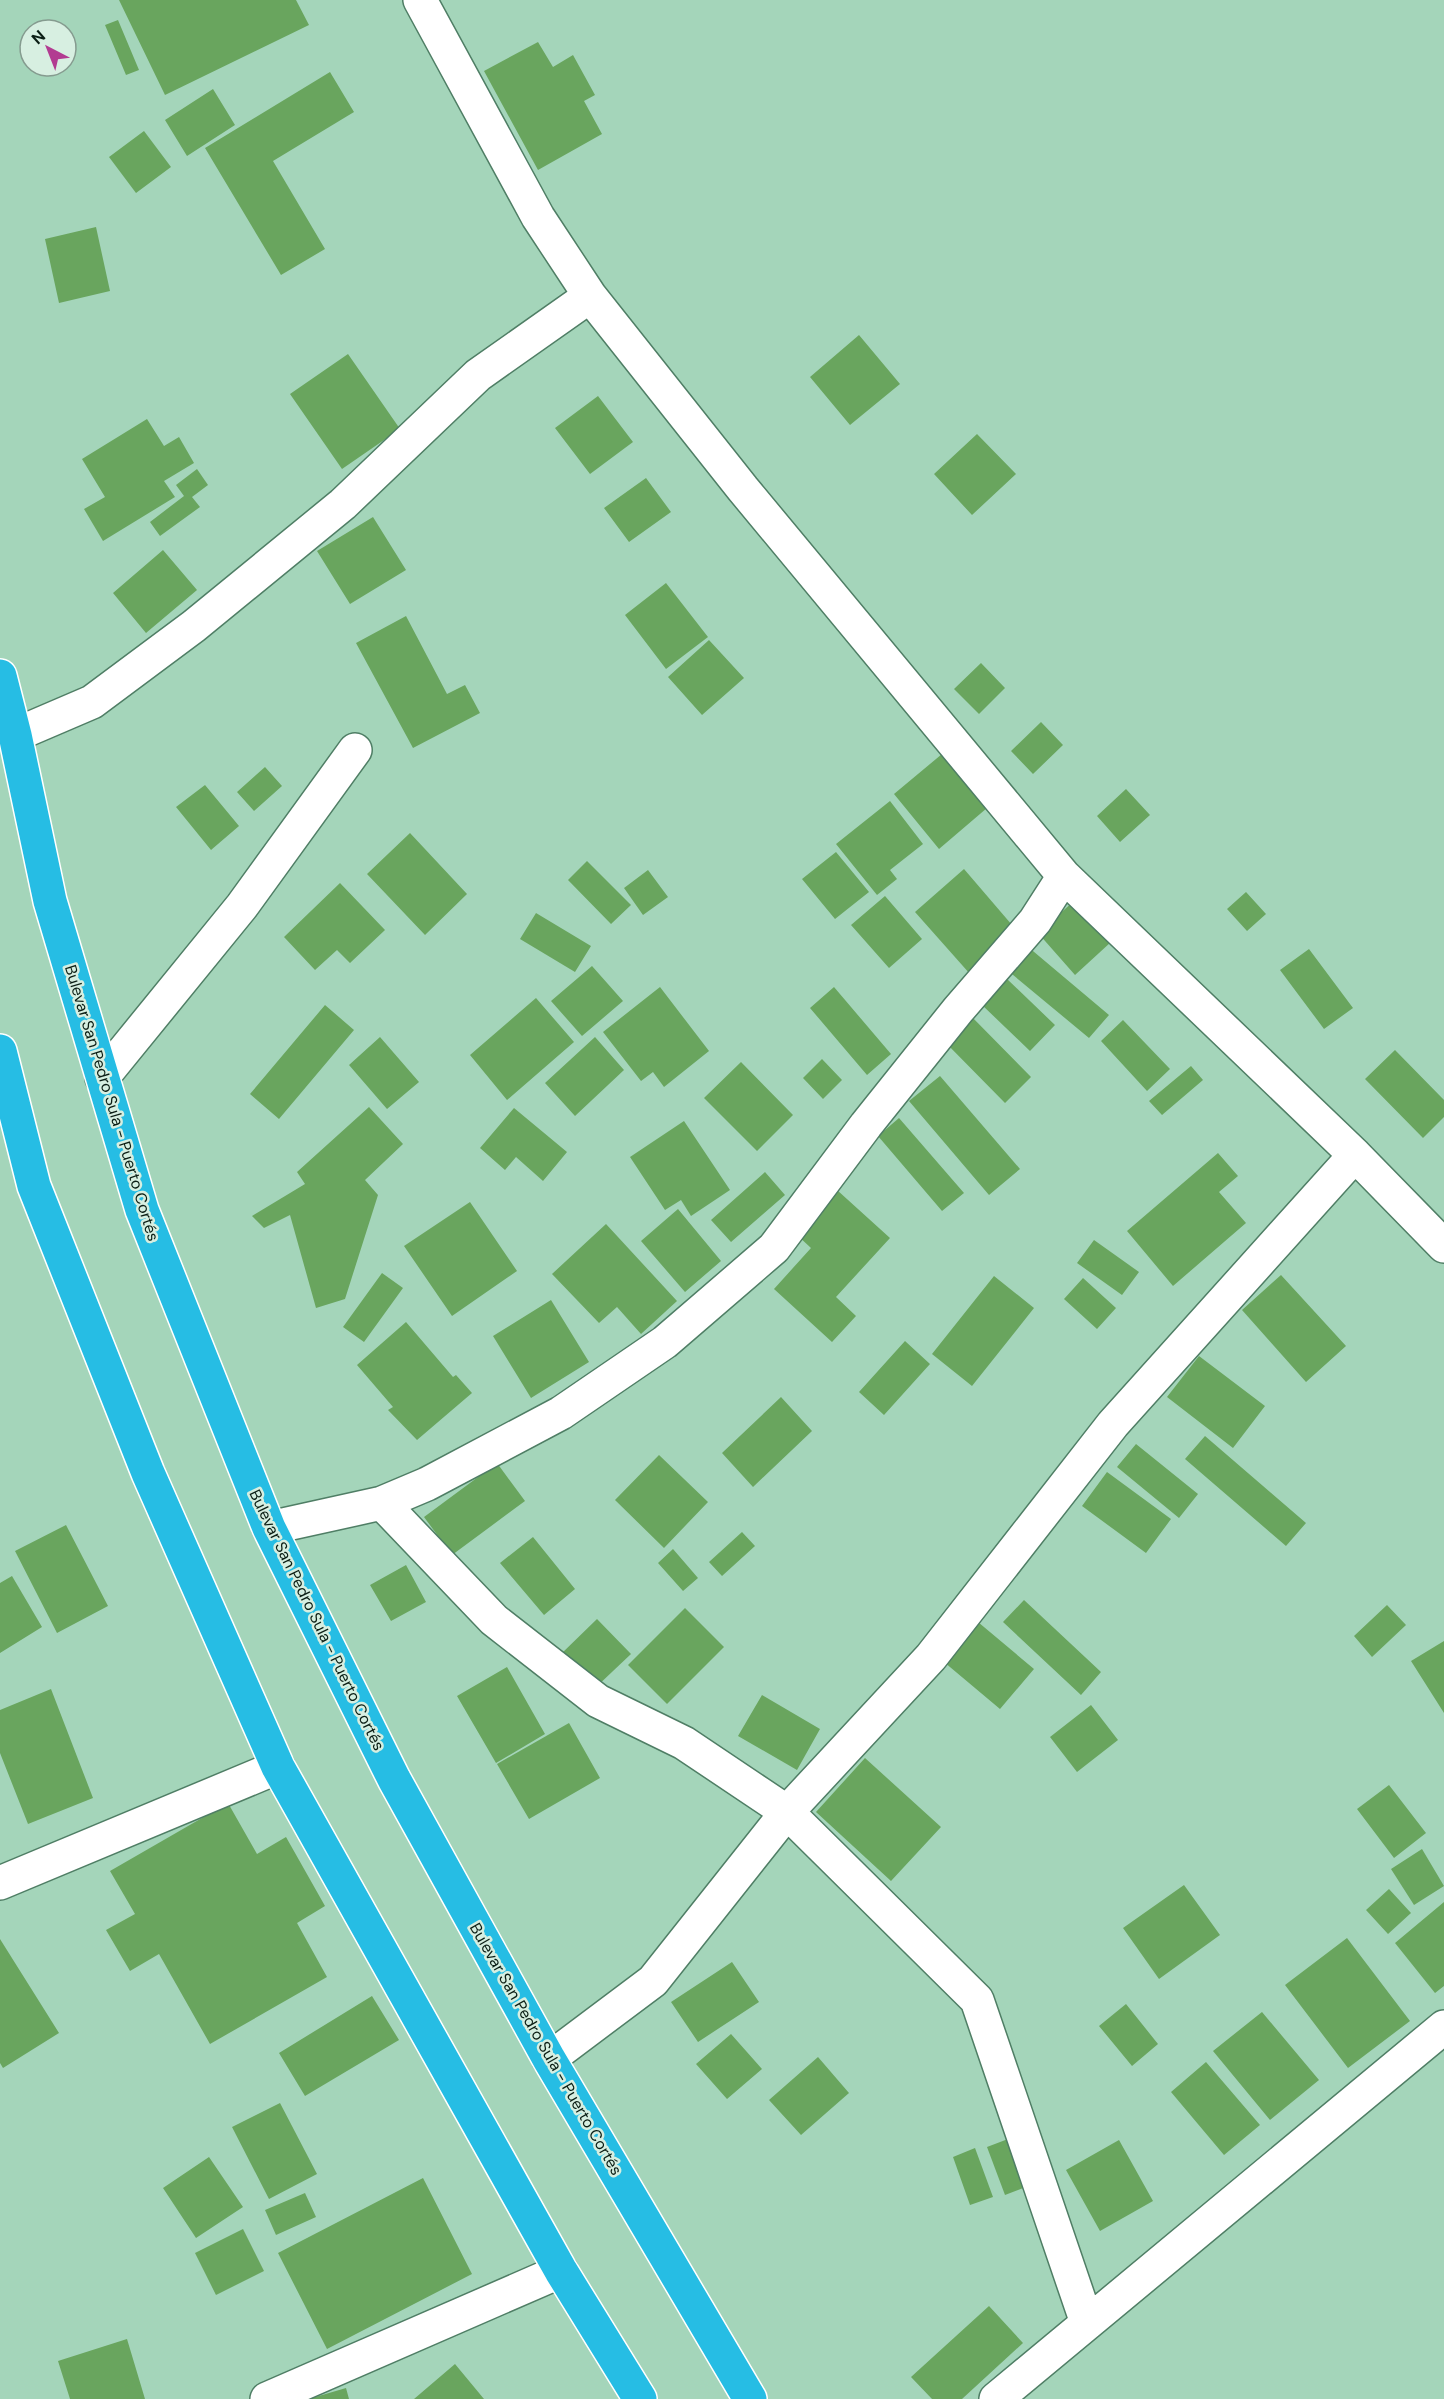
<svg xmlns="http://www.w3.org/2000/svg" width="1444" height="2399" font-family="'DM Sans',sans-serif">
	<rect width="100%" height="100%" fill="#a4d5ba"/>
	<path fill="#69a55e" d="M119,0h177l13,25 -144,70z
		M118,20l21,50 -13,5 -21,-50z
		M538,42l15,25 20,-12 22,40 -11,6 18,33 -64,36 -54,-99z
		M330,72l24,40 -81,49 52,88 -44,26 -76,-127z
		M213,89l22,36 -48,31 -22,-36z
		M144,131l27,36 -35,26 -27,-36z
		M96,227l14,64 -51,12 -14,-64z
		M859,335l41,49 -50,41 -40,-48z
		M348,354l52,75 -58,40 -52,-75z
		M598,396l35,46 -43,32 -35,-46z
		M147,419l17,27 15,-9 15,26 -30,18 11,16 -72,44 -19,-32 21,-12 -23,-38z
		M977,434l39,40 -44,41 -38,-41z
		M197,469l11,16 -16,12 8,10 -40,29 -10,-14 34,-26 -8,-11z
		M646,478l25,34 -42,30 -25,-34z
		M373,517l33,53 -56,34 -33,-53z
		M163,550l34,40 -51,43 -33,-40z
		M666,583l42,54 -42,32 -41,-54z
		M406,616l41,78 18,-9 15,28 -67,35 -57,-105z
		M709,640l35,38 -42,37 -34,-38z
		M981,663l24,25 -26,26 -25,-25z
		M1041,722l22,23 -30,29 -22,-23z
		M942,754l45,54 -48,41 -45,-55z
		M265,767l17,19 -28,25 -17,-19z
		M205,785l34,41 -28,24 -35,-43z
		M1126,789l24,26 -30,27 -23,-26z
		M890,801l33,43 -33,26 7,9 -20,16 -41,-51z
		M410,833l57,61 -42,41 -58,-61z
		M836,852l33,40 -34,27 -33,-40z
		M587,861l44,44 -20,19 -43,-44z
		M964,869l54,63 -48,42 -55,-62z
		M648,870l20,27 -25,18 -19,-27z
		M340,883l45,47 -35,33 -13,-13 -22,20 -31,-33z
		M1246,892l20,22 -19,17 -20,-22z
		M885,896l37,43 -33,29 -38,-43z
		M1074,901l37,41 -36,33 -37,-42z
		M536,913l55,33 -16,26 -55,-33z
		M1027,946l82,69 -20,23 -82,-68z
		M1309,949l44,59 -29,21 -44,-59z
		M592,966l31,35 -41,35 -31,-35z
		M1006,978l49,47 -25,26 -49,-47z
		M660,987l49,64 -45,36 -11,-15 -12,9 -38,-49z
		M834,987l57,67 -24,21 -57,-67z
		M536,998l38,44 -67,58 -37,-45z
		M325,1005l29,25 -75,89 -29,-25z
		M969,1014l62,63 -26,26 -62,-63z
		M1123,1020l47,49 -23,22 -46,-50z
		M380,1037l39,45 -32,27 -38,-44z
		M595,1037l29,33 -49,46 -30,-33z
		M1395,1050l49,50v17l-21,21 -58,-59z
		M822,1059l20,21 -19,19 -20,-21z
		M741,1062l52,53 -36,36 -53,-53z
		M1191,1066l12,14 -41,35 -13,-14z
		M940,1076l80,93 -31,26 -80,-94z
		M369,1107l34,37 -38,36 13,15 -33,104 -29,9 -26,-93 -26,13 -12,-12 53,-32 -8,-12z
		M514,1108l53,44 -24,29 -27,-24 -11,13 -25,-22z
		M899,1118l65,75 -22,18 -64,-75z
		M684,1121l46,69 -39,26 -10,-16 -16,10 -35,-53z
		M1218,1153l20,23 -19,16 27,31 -73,63 -46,-55z
		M765,1172l20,23 -54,47 -20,-22z
		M837,1190l53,48 -54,59 20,19 -24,26 -58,-53 37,-41 -14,-13z
		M470,1202l47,69 -65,45 -48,-70z
		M678,1209l43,52 -36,31 -44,-51z
		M606,1224l71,77 -36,33 -24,-27 -18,16 -47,-49z
		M1094,1240l45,32 -17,23 -45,-32z
		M382,1273l21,15 -39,54 -21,-15z
		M1281,1275l65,71 -40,36 -64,-72z
		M994,1276l40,32 -62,78 -40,-32z
		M1083,1278l33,30 -19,21 -33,-30z
		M551,1300l38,62 -58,36 -38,-62z
		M406,1322l47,55 3,-2 16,18 -55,47 -29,-30 5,-3 -36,-42z
		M905,1341l25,23 -46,51 -25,-23z
		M1199,1356l66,50 -32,42 -66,-51z
		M781,1397l31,34 -59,56 -31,-34z
		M1205,1436l101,87 -20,23 -101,-87z
		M1136,1444l62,50 -19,24 -62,-51z
		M659,1455l49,47 -44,46 -49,-48z
		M497,1463l28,38 -73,54 -28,-38z
		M1107,1472l64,47 -25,34 -64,-47z
		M66,1525l42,81 -51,27 -42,-82z
		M742,1532l13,14 -33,30 -13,-14z
		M533,1537l42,52 -31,26 -44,-52z
		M673,1549l25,29 -15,13 -25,-28z
		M406,1565l20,37 -35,19 -21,-36z
		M12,1576l30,51 -42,26v-70z
		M1024,1600l77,72 -20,23 -78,-73z
		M1387,1605l19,20 -34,32 -18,-21z
		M685,1608l39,39 -57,57 -39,-39z
		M597,1619l34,35 -37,35 -34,-34z
		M978,1622l56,47 -34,40 -56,-47z
		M1444,1641v72l-33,-52z
		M507,1667l38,67 -49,29 -39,-67z
		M51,1689l42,109 -65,26 -28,-71v-43z
		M762,1695l58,34 -23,41 -59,-34z
		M1091,1705l27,35 -41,32 -27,-35z
		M569,1723l31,55 -71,41 -32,-55z
		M865,1758l76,69 -50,54 -75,-69z
		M1389,1785l37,48 -32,25 -37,-49z
		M228,1803l29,51 29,-17 39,69 -28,17 30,54 -117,67 -51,-90 -29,17 -24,-41 29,-16 -25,-43z
		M1422,1849l22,37 -30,19 -23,-36z
		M1184,1885l36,50 -61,44 -36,-51z
		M1389,1889l22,24 -23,21 -22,-24z
		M1444,1902v84l-9,7 -40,-50z
		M1347,1938l63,83 -62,47 -63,-83z
		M0,1939l59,94 -56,35 -3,-5z
		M732,1962l27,40 -61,40 -27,-40z
		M372,1996l27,44 -94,56 -26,-43z
		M1126,2004l32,40 -26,22 -33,-40z
		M1262,2012l57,68 -49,40 -57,-69z
		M731,2034l31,35 -35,30 -31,-35z
		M818,2057l31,36 -48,42 -32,-35z
		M1206,2062l54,63 -36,30 -53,-63z
		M280,2103l37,71 -48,25 -37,-72z
		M1008,2139l18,48 -21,8 -18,-48z
		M1119,2140l34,61 -53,30 -34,-61z
		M975,2148l18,49 -23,8 -17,-48z
		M209,2157l34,50 -47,31 -33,-50z
		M423,2178l49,96 -145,75 -49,-96z
		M305,2193l11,24 -40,18 -11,-25z
		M243,2229l21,42 -48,24 -21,-42z
		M989,2306l34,37 -61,56h-30l-21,-22z
		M127,2339l18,60h-75l-12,-38z
		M455,2364l29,35h-70z
		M346,2388l3,11h-37v-1z"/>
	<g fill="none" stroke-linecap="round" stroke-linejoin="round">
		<g stroke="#4f7e65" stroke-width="36">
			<path id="minor" d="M420,0l118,217 52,79 153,193 321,387 291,279 89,91
				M15,735l77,-33 102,-76 149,-122 135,-129 112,-79
				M102,1078l140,-172 113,-156
				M382,1503l112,117 104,81 86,42 103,69 190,188 110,323
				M269,1528l113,-25 45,-19 134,-71 104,-71 109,-94 92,-123 92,-115 77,-89 29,-45
				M0,1883l278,-116
				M549,2059l104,-78 134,-169 144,-155 182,-233 242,-269
				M267,2399l294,-128
				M996,2399l448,-372"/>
		</g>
		<g stroke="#fff" stroke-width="36">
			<path id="highway" d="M0,676l15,59 35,166 92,309 127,318 125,251 155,280 201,340
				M0,1051l34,135 114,287 130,294 283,504 79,128"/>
		</g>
		<use href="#minor" stroke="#fff" stroke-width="33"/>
		<use href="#highway" stroke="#26bde4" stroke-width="33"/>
	</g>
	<g text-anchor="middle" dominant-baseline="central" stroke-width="5" stroke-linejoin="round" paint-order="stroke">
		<g font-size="16" fill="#0b1e15" stroke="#d7efe1">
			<text transform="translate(112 1103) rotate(73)">Bulevar San Pedro Sula - Puerto Cortés</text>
			<text transform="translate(317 1620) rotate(64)">Bulevar San Pedro Sula - Puerto Cortés</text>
			<text transform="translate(546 2049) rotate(60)">Bulevar San Pedro Sula - Puerto Cortés</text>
		</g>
	</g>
	<g transform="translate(48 48) rotate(318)"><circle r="28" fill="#d7efe1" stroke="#859b8f" stroke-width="1.5"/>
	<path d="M0-4.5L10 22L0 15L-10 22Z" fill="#b23b91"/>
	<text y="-9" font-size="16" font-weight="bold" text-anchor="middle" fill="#0b1e15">N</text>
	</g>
</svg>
